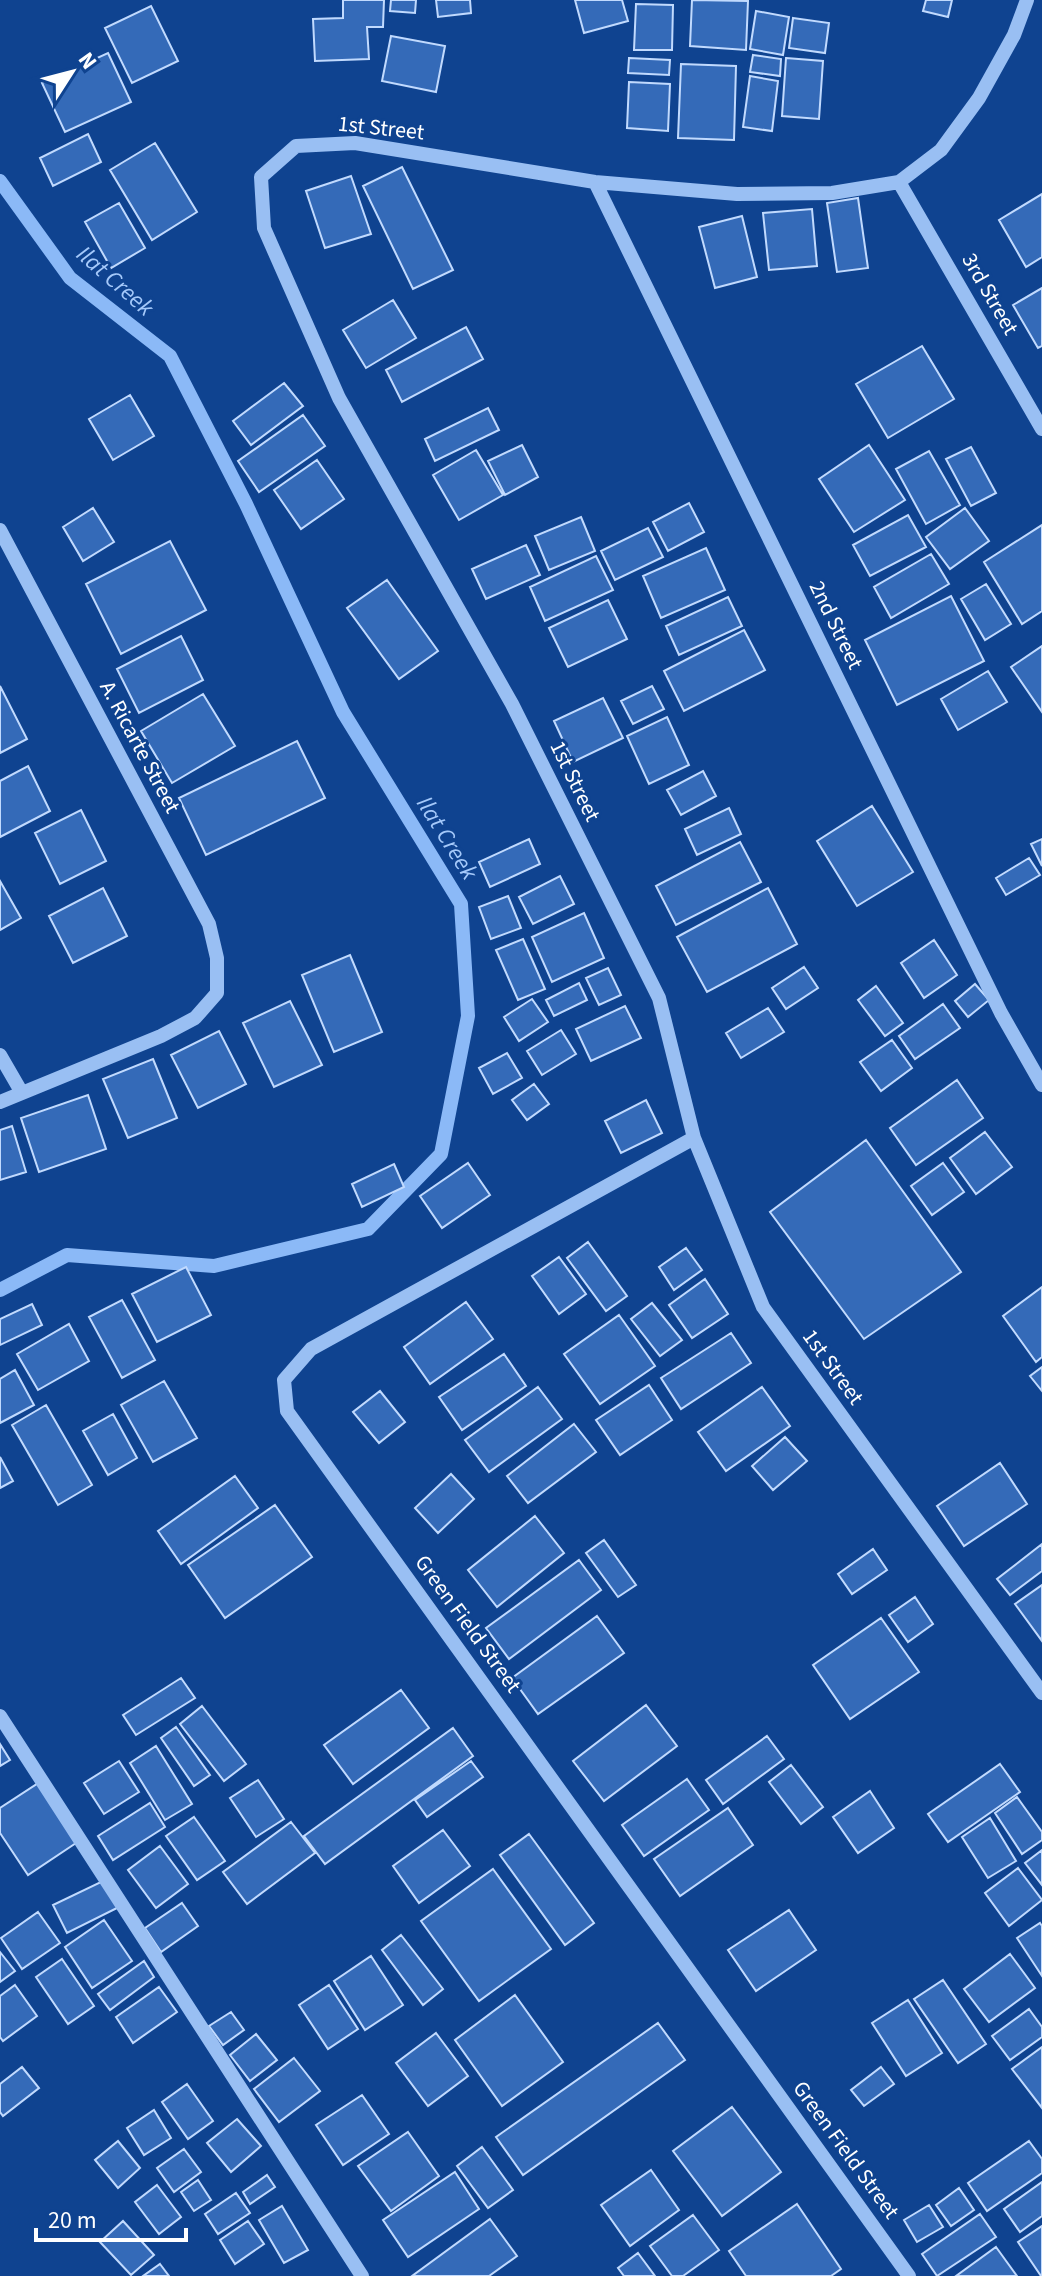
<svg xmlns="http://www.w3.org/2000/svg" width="1042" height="2276" font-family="'Source Sans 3',sans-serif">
	<rect width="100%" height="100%" fill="#0f4390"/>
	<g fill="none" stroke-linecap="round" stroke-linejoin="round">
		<path stroke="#8bb9f7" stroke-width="14" d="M0,181l70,97 100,78 76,148 97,208 118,192 7,112 -27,138 -73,75 -154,37 -147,-11 -67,35"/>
	</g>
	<path fill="#346ab8" stroke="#c1dafe" stroke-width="2" d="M343,0h41l-1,27h-16l2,32 -54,2 -2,-42 30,-1z
		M391,0h25l-1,13 -25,-2z
		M436,0h34l1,13 -33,4z
		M575,0h47l6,21 -44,12z
		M692,0l56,1 -2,49 -56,-4z
		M926,0h26l-4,17 -25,-6z
		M636,4l37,1 -1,45h-38z
		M151,6l27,55 -46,22 -27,-55z
		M756,11l33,6 -6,38 -33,-6z
		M793,18l36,5 -4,30 -36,-5z
		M391,36l54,10 -9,46 -54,-11z
		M108,53l23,49 -66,30 -23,-49z
		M753,55l28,4 -1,17 -30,-4z
		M629,58l41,2 -1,15 -41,-2z
		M786,58l37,3 -4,58 -37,-3z
		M681,64l55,2 -2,74 -56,-2z
		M750,76l28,5 -6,50 -29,-4z
		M629,82l41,2 -2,47 -41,-3z
		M88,134l13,28 -48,24 -13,-28z
		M155,143l42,69 -45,28 -42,-70z
		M402,167l51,103 -40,19 -50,-103z
		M351,176l20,58 -46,14 -19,-57z
		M1042,194v63l-16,10 -27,-47z
		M858,198l10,70 -31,4 -10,-69z
		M119,203l26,45 -34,20 -26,-46z
		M812,209l5,57 -48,4 -6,-57z
		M742,216l15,61 -42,11 -16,-61z
		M1042,288v58l-4,2 -25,-43z
		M393,300l23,38 -50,30 -23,-38z
		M466,327l17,32 -81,43 -16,-32z
		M922,346l32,53 -66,39 -32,-54z
		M284,383l19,23 -52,39 -18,-24z
		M130,395l24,41 -41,24 -24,-41z
		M488,408l11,22 -64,31 -10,-22z
		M303,415l22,31 -66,46 -21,-31z
		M522,445l16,32 -33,18 -17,-34z
		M869,445l36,55 -51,32 -35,-53z
		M971,447l25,46 -25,13 -25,-47z
		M476,450l27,45 -44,25 -26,-45z
		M929,451l31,54 -34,19 -30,-55z
		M317,460l27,39 -43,30 -27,-39z
		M689,503l15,29 -36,19 -15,-29z
		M93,508l21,34 -31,19 -20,-34z
		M965,508l24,33 -39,28 -24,-32z
		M908,515l18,32 -56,29 -17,-31z
		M581,517l14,34 -46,19 -14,-34z
		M1042,525v86l-20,13 -38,-62z
		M648,528l15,29 -48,23 -14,-29z
		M170,541l36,69 -85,44 -35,-70z
		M526,545l14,30 -54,24 -14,-30z
		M706,548l19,42 -64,28 -18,-42z
		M931,554l18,30 -58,34 -17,-31z
		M596,556l17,34 -68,31 -15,-34z
		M387,580l51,71 -39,28 -52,-71z
		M986,584l25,40 -26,16 -24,-41z
		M951,596l33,65 -87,44 -32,-65z
		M728,597l14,29 -63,29 -13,-29z
		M608,600l19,39 -59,28 -19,-39z
		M744,630l21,40 -81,41 -20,-40z
		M181,636l22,44 -64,33 -22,-44z
		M1042,646v66l-31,-45z
		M988,671l19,31 -49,28 -17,-31z
		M0,686l27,53 -27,14z
		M652,686l12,23 -31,15 -12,-23z
		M203,694l32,52 -63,37 -31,-52z
		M603,698l20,40 -50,24 -19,-41z
		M667,717l22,48 -40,19 -22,-48z
		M297,741l28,57 -119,57 -27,-57z
		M28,766l22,45 -50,26v-56z
		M703,771l13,25 -35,19 -14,-25z
		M872,806l41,66 -56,34 -40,-65z
		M729,808l12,26 -44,21 -12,-26z
		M81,810l25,51 -46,23 -25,-51z
		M529,839l11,25 -50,23 -11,-25z
		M1042,839v27l-11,-22z
		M740,842l21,40 -85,43 -20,-39z
		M1029,858l11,17 -34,20 -10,-17z
		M560,876l14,28 -41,20 -14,-27z
		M0,881l21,37 -21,12z
		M103,888l24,48 -54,27 -24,-47z
		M768,888l29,56 -90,48 -30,-55z
		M508,896l13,32 -30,11 -12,-32z
		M584,913l20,45 -52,24 -20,-45z
		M523,939l22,50 -27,11 -22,-50z
		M934,940l23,35 -33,23 -23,-35z
		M350,955l32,77 -48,20 -32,-77z
		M804,967l14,21 -32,21 -14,-21z
		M608,968l13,27 -22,10 -13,-27z
		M579,983l8,17 -33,16 -8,-16z
		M975,984l14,16 -21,17 -13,-16z
		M876,986l27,37 -18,13 -27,-36z
		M532,999l16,23 -29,19 -15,-24z
		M290,1001l32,64 -48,22 -31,-64z
		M943,1004l17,24 -45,31 -16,-23z
		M625,1006l16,32 -50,23 -15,-32z
		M768,1008l16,24 -43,26 -15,-25z
		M561,1030l15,24 -34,21 -15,-24z
		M219,1031l27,53 -48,24 -27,-53z
		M892,1040l20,28 -31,23 -21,-29z
		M507,1053l15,25 -29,16 -14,-26z
		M153,1059l24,59 -49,20 -25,-59z
		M957,1080l26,38 -67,47 -26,-37z
		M534,1084l15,20 -22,16 -15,-20z
		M88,1095l18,54 -67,23 -18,-54z
		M646,1100l16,33 -41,20 -16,-32z
		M12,1126l14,46 -26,8v-50z
		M985,1132l27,35 -36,27 -26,-36z
		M866,1140l95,132 -97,67 -94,-127z
		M468,1163l22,32 -48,33 -22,-32z
		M943,1163l21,29 -32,23 -21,-29z
		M394,1164l10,23 -42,20 -10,-23z
		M588,1242l39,54 -21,15 -39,-53z
		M686,1248l16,22 -28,20 -15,-23z
		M559,1257l27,37 -27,20 -27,-38z
		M186,1267l25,48 -54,27 -25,-48z
		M705,1279l23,35 -36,24 -23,-33z
		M1042,1287v70l-6,5 -33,-46z
		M122,1300l33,60 -33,18 -33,-61z
		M466,1302l27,37 -63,45 -26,-37z
		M652,1303l30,37 -22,16 -29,-37z
		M32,1304l10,21 -42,20v-26z
		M619,1315l36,51 -55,38 -36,-50z
		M69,1324l20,37 -51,29 -21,-36z
		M731,1333l20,30 -70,46 -20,-31z
		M504,1354l22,32 -64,44 -23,-33z
		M1042,1367v24l-12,-15z
		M15,1370l19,35 -34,18v-44z
		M164,1381l33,57 -44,24 -32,-57z
		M649,1385l23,35 -52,35 -24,-35z
		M538,1387l24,32 -73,53 -24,-32z
		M762,1387l28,39 -64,45 -28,-39z
		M380,1391l25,31 -26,21 -26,-31z
		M46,1405l46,80 -34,20 -46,-80z
		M113,1414l24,44 -29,17 -25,-44z
		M574,1424l22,28 -68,51 -21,-27z
		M785,1437l22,24 -34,29 -21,-24z
		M0,1457l13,24 -13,7z
		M1000,1463l27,41 -63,42 -27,-40z
		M451,1474l23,25 -36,34 -23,-25z
		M235,1476l23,32 -77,56 -23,-33z
		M275,1505l37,52 -87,61 -37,-53z
		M535,1516l29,37 -67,54 -29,-37z
		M604,1540l32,45 -18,12 -32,-44z
		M1042,1544v27l-32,24 -13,-16z
		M873,1549l14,21 -35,24 -14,-20z
		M579,1560l22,30 -92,69 -23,-31z
		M1042,1585v56l-27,-37z
		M915,1597l18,27 -25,18 -19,-27z
		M597,1616l27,37 -86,61 -26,-36z
		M881,1618l38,54 -69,47 -37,-54z
		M181,1678l14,20 -59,37 -13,-20z
		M401,1690l28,38 -76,56 -29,-39z
		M646,1705l31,41 -73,55 -31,-40z
		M202,1706l44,58 -22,17 -44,-57z
		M176,1727l34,48 -16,11 -33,-48z
		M453,1728l20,28 -148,108 -21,-28z
		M767,1736l17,23 -61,45 -17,-24z
		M0,1744l10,16 -10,6z
		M156,1746l36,58 -27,16 -35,-57z
		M119,1761l20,31 -35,22 -20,-31z
		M471,1761l12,16 -56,40 -12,-17z
		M1000,1764l20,28 -72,50 -20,-28z
		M791,1765l32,42 -22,17 -32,-42z
		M687,1779l22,31 -65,46 -22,-31z
		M258,1780l26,39 -28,18 -26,-39z
		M40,1782l39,59 -51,34 -28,-42v-25z
		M870,1791l24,37 -36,25 -25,-36z
		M1017,1797l25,35v8l-20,14 -27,-41z
		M150,1803l15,24 -52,33 -15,-24z
		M728,1808l25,37 -73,51 -26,-37z
		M194,1817l31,44 -28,19 -31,-44z
		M990,1818l26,43 -28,17 -26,-41z
		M291,1822l24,31 -68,51 -24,-32z
		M443,1830l27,36 -51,37 -26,-37z
		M529,1834l65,89 -29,22 -65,-90z
		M160,1846l28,38 -32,24 -28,-38z
		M1042,1850v35l-17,-22z
		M1018,1868l24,32 -33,26 -24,-33z
		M493,1869l58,80 -72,52 -58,-80z
		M105,1880l14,27 -52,26 -14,-28z
		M182,1903l16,23 -37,26 -16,-24z
		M789,1910l27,40 -60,41 -28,-41z
		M38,1912l22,31 -38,26 -21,-31z
		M104,1920l28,41 -40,27 -27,-41z
		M1040,1923l2,3v50l-25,-38z
		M401,1935l42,54 -20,16 -41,-55z
		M0,1952l15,19 -15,11z
		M1010,1954l25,34 -46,34 -25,-33z
		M371,1956l32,49 -38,25 -31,-49z
		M62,1959l32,47 -26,18 -32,-47z
		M144,1961l10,16 -44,33 -12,-16z
		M943,1980l43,64 -28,19 -44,-64z
		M15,1985l22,31 -34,25 -3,-4v-41z
		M329,1985l29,44 -30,20 -29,-44z
		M159,1987l18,25 -44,31 -17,-26z
		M515,1995l48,67 -61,44 -47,-66z
		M908,2000l34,53 -36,23 -34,-53z
		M1029,2009l13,18v10l-32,23 -18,-24z
		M231,2012l13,18 -21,15 -14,-19z
		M658,2023l27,37 -162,115 -27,-38z
		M436,2033l32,43 -40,30 -32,-43z
		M256,2034l21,26 -27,21 -20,-26z
		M1042,2047v61l-30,-39z
		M294,2058l26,33 -41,31 -25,-33z
		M22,2067l17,21 -36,28 -3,-4v-28z
		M881,2067l13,17 -30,22 -13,-16z
		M187,2084l26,37 -25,18 -26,-37z
		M362,2095l27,39 -46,31 -27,-40z
		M732,2107l49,65 -59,44 -49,-65z
		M154,2110l17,28 -27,17 -17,-27z
		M237,2119l24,27 -30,26 -24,-29z
		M408,2132l31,44 -48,35 -33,-45z
		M118,2141l22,27 -22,20 -23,-28z
		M1029,2141l13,18v14l-55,38 -19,-28z
		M482,2147l31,43 -25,18 -31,-42z
		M184,2149l17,23 -27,20 -17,-24z
		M651,2170l28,40 -49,36 -29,-41z
		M455,2172l24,37 -71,48 -25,-37z
		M267,2175l8,12 -25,17 -7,-12z
		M198,2180l13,20 -17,11 -13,-19z
		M1042,2182v34l-22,16 -16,-23z
		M157,2185l24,32 -22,17 -24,-32z
		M959,2188l15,22 -23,16 -15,-21z
		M236,2193l14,20 -32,21 -13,-20z
		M797,2204l44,65 -10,7h-85l-17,-25z
		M929,2205l14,22 -26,15 -13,-22z
		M282,2206l26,44 -24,13 -25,-43z
		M980,2214l16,23 -59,39 -15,-22z
		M693,2215l26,35 -36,26h-11l-22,-30z
		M490,2219l27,37 -28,20h-77z
		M123,2221l31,34 -23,20 -31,-33z
		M248,2221l16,23 -29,20 -15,-24z
		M1042,2226v50h-1l-23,-34z
		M996,2247l21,29h-61z
		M638,2253l17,23h-31l-6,-8z
		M160,2264l9,12h-26z"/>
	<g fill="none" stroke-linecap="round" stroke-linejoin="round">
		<path stroke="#99bff3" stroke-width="14" d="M1027,0l-13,35 -35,63 -38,52 -42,32 -67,11 -95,1 -142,-12 -240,-39 -59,3 -35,31 3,51 75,170 173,306 147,294 35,140 69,169 279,386
			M595,182l406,831 41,72
			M899,182l143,247
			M0,530l209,394 8,34v35l-22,25 -34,18 -161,66
			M0,1055l22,38
			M694,1138l-383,211 -27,31 3,31 622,865
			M0,1716l362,560"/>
	</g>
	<g text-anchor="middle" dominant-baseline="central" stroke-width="6" stroke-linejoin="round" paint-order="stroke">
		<g font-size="22" fill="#fff" stroke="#0f4390">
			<text transform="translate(381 128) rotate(6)">1st Street</text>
			<text transform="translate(990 294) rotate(60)">3rd Street</text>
			<text transform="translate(836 625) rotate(64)">2nd Street</text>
			<text transform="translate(140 747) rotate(62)">A. Ricarte Street</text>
			<text transform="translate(575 781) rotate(64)">1st Street</text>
			<text transform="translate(833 1367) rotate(54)">1st Street</text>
			<text transform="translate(468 1624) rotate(54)">Green Field Street</text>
			<text transform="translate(846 2150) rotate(54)">Green Field Street</text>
		</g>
		<g font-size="24" font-style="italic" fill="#a5c9fa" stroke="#0f4390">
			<text transform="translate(115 281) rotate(41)">Ilat Creek</text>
			<text transform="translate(447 838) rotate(58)">Ilat Creek</text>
		</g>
	</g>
	<g transform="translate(72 72) rotate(54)" stroke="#0f4390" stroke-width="6" paint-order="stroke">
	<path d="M0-6L14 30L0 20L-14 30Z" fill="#ffffff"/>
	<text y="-12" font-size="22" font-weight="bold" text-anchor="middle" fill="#ffffff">N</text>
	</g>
	<path d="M36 2228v12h150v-12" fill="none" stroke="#ffffff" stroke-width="4"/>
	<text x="48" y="2228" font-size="24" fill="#ffffff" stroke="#0f4390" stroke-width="6" paint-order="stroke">20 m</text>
</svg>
